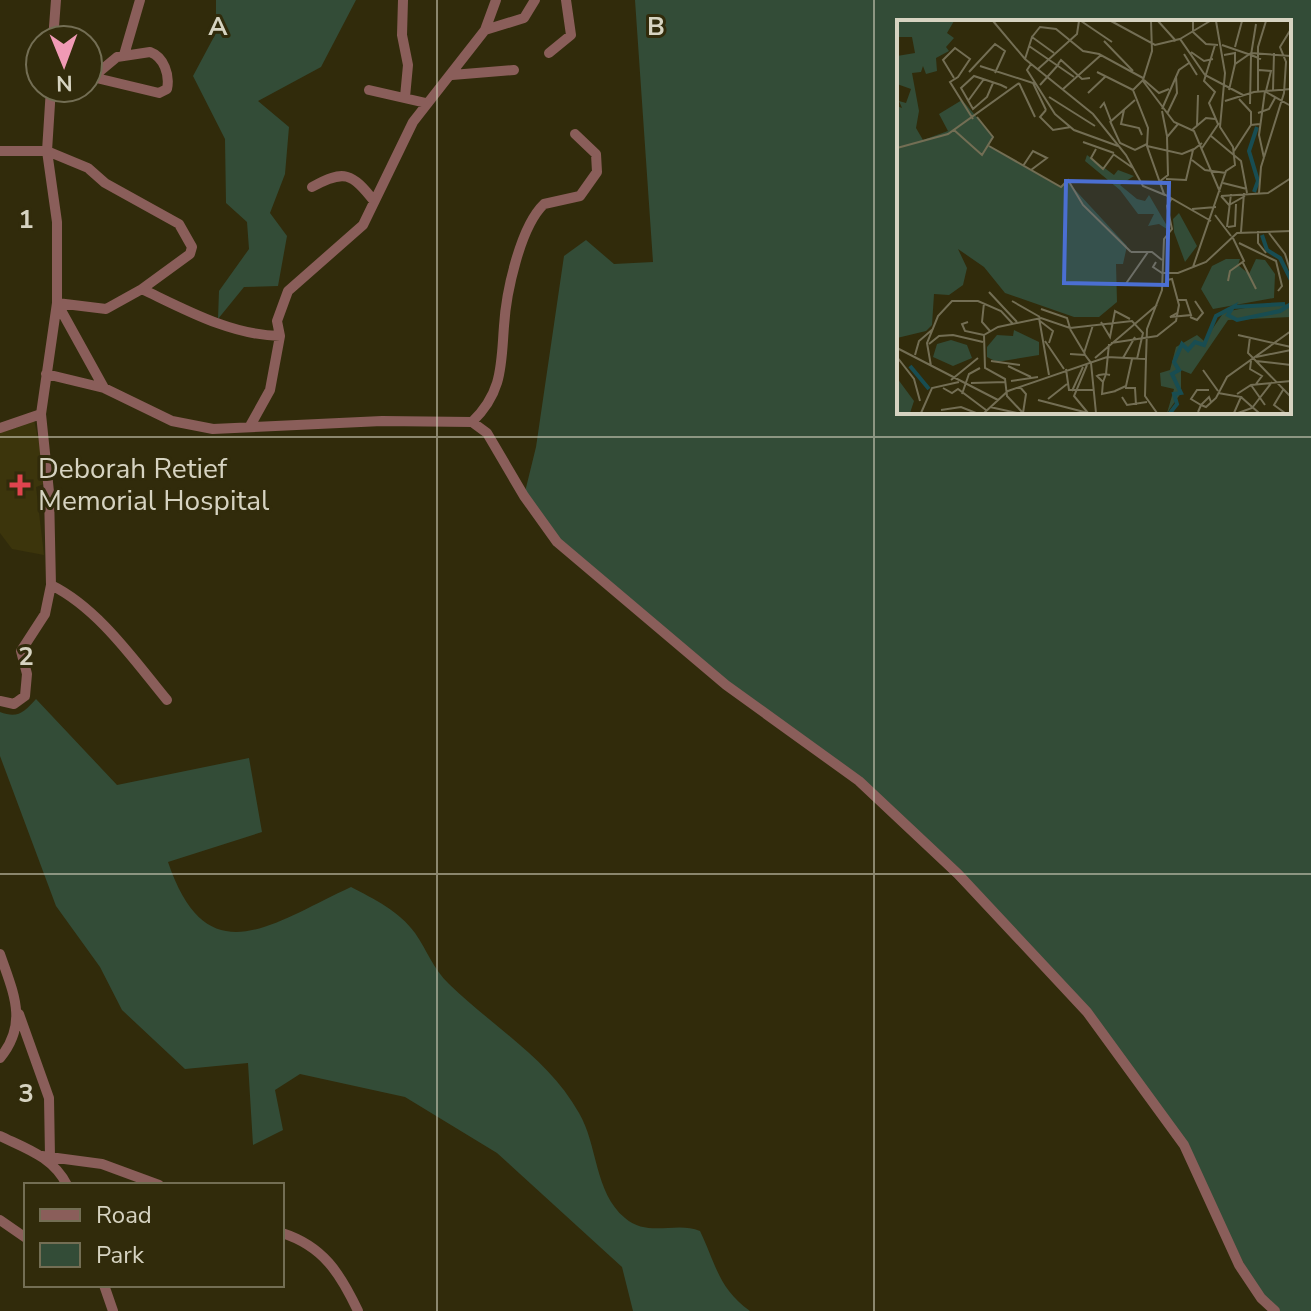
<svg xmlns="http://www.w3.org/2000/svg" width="1311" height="1311" font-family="'Nunito Sans',sans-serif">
	<rect width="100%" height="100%" fill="#312b0b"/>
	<path fill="#3c350c" d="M33,416l11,48v20l-8,3 8,68 -32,-6 -12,-16v-105z"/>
	<path fill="#334c37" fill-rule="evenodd" d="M216,0h140l-35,67 -63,34 31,26 -4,47 -15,39 17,23 -9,50 -34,1 -26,32 1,-28 30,-42 -2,-27 -21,-19 -1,-64 -32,-63 23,-43z
		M635,0h676v1311h-36l-14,-13 -70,-140 -104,-146 -228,-231 -133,-96 -169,-143 -33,-46 12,-49 28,-191 22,-16 28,24 39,-2zM899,22h390v390h-390z
		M36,699l81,86 132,-27 13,74 -94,30c39,115 103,62 183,25 23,12 48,24 64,46 12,17 18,36 34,51 43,42 100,75 130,129 19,32 15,79 46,105 23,20 51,3 75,13 16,33 18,57 50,80h-117l-11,-44 -125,-114 -92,-56 -105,-23 -25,16 8,40 -30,15 -5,-82 -63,6 -63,-59 -22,-43 -44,-61 -56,-150v-44c18,7 24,0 36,-13z"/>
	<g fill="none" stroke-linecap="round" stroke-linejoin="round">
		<path stroke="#8a5e5a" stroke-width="10" d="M403,0l-1,35 6,30 -3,32
			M485,30l11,-30
			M53,40l3,-40
			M549,53l22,-18 -5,-35
			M124,55l16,-55
			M452,75l62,-5
			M88,76l71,17 8,-4c3,-14 -3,-32 -17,-37l-33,5 -24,20
			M369,90l57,13
			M0,151h47l41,17 17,15 74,41 13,23 -2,7 -48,35
			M312,187c32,-18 40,-14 62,14
			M57,303l47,85 68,33 41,8 169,-8 90,1 15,11 37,63 33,46 169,143 133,96 99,93 129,138 97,133 55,120 22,33 14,13
			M57,303l49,6 36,-20c44,21 89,46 138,47
			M46,374l58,14
			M472,422c31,-30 29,-57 32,-96 2,-33 16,-99 40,-122l36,-8 17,-24 -1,-18 -21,-20
			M250,426l20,-36 10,-54 -3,-15 11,-30 75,-66 50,-103 72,-92 39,-12 11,-18
			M0,428l41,-14
			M51,585c47,23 83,75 116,115
			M0,701l14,3 11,-8 2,-22 -6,-23 24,-37 6,-29 -2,-93 -8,-78 16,-111v-81l-10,-71 4,-63
			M0,954c13,38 29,69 0,104
			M19,1014l30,84 1,59
			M0,1136c27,13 53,21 67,49
			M42,1156l60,8 57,21
			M0,1220l26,18
			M282,1233c41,13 58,40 76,78
			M104,1285l9,26"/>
	</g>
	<path fill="none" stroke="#d6d3c1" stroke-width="2" stroke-opacity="0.55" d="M437,0v1311M874,0v1311M0,437h1311M0,874h1311"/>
	<path fill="#e0444e" stroke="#312b0b" stroke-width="3" d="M16 473h8v8h8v8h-8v8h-8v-8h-8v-8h8z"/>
	<g text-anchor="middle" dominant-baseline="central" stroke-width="6" stroke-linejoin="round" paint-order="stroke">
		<g font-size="28" fill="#d6d3c1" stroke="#312b0b" text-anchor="start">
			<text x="38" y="469">Deborah Retief<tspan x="38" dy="32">Memorial Hospital</tspan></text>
		</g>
	</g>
	<g transform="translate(897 20)">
		<rect width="394" height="394" fill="#312b0b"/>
		<path d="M0,1h57l-7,12 7,5 -8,9 3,4 -13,7 1,13 -11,3 -3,-8 -2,6 -9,1 7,38 -3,17 7,12 25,-9 -9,-17 23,-14 31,36 -4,10 71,41 6,-7 61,66 -4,18h-7l1,38 -18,15h-25l-69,-24 -21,-26 -26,-18 9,19 -4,17 -14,10 -15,-1 -2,31 -6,6 -29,7v-232l5,2 -3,-7 7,2 5,-14 -14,-5v-28l18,-3 -3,-16h-15zM190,135l27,20 4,-5 16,6 -14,9 17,14 8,2 4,-6 21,36 -11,-7 -11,2 6,-12h-16l-18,-24 -35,-29zM282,193l18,33 -12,16 -11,-30 -1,-13zM329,239h14l-2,6 11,9 7,-15 9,1 10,14 -1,24 -61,11 -12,-20 11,-23zM374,283l20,2v12l-63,3 -37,54 -10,-4v23l-14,20 7,-24 -13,-3 -1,-13 10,-3 6,-23 21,-12 7,6 20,-29zM117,310l25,12v13l-42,7 -10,-5v-10l10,-12 16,1zM54,320l16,5 5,13 -19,8 -20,-9 4,-13zM0,358l17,23 -4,12h-13z" fill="#334c37"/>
		<path fill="none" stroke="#184d52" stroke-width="4" d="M357,172l4,-11 -9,-30 8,-24M365,215l5,15 13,8 11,22M336,287l52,-3M13,346l19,23M273,393l7,-9 -3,-10 7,-1 -9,-19 7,-4 -5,-8 8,-18 6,6 7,-8 9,3 12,-29 17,-9 -5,8 9,5 43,-9 11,-7"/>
		<path fill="none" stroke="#736e54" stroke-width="2" d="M96,1l32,38 68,55 33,41 17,31 22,9M184,1l31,21M214,1l44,24 25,-6 25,36 38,20M254,1l1,30 -9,29 -10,10 15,38 -1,18 17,48 47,27M261,1l18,20M296,1v11l13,12 12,1M359,4l-5,31 10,4M135,17l8,-10 16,2 27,22 16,3 44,24M283,19l30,-18M207,21l29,30M318,25l-11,36 11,11 -6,11 9,21M325,25l29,10 -1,49M132,26l45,31M338,27l7,-26M294,32l13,9 9,-2M287,34l13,21M327,35l11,-2v11l16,-11 40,3M128,39l7,-22 22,16M134,44l-4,6 28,44 19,16 44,16M161,44l3,-4 21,19 8,-1M83,46l56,18M141,49l39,-35 2,-13M362,50l12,1 -5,20M72,52l26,-28 10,7 -10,22M200,52l36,18M57,58l-11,-18 12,-12 15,11 -12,18 -8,5 23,37M247,60l15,13 10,-4M246,61l31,41 20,9 26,61M96,63l-6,14 -14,12 -12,-21 13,-12 27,9 6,3M122,63l16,34M136,63l13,27M143,65l19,-21M165,70l39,-35M332,70l6,-26M376,70l1,-37M361,71v-44l8,-26M369,72l25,14M191,73l18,-17M152,77l46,29M342,79l12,13v13M71,81l16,-22M328,81l29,-9 37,-3M203,88l4,-5 7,18M265,89l17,-39 10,-7M149,90l-6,7 13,13 18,-3M227,90l-3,14 18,4 3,7M265,91l5,25M361,93l11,-4 6,-11M270,94l10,-21 -1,-17M213,101l10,22 15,7 12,-6M213,102l25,-22M300,106l1,-31M57,110l28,25 11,-18 -16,-20M295,110l14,-12 9,1M314,116l30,25 6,32M186,122l31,11M92,126l72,41 7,-7 15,25 48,47M250,126l35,8 12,-5M0,128l51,-14 71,-51M305,128l17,-25M199,129l-5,9 12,11 11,-15M337,131l17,-26 9,-1M216,134l20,14M367,138l-5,-23 6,-44M295,140l13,10 21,3M126,146l10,-15 14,7 -16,12M269,159l20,1 7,-30 9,-7M262,162l9,-7 -1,-38 11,-13M326,163l24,6M362,173l2,-26 23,-74 2,-31 -6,-15 11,-18M324,176l47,-3 23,-15M324,176l8,9 16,-9M295,189l24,-2M318,195l16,21M330,207l4,-33M331,207l7,-1 1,-22M361,211v12l8,10M344,212l3,-39M372,213l16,21 6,19M342,223l37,18 6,25 -4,5M234,232h21l10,8M259,242l-3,5 9,6h16l28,-11 31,-29 54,-2M346,243l13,26M296,247l33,-96 9,-6 -2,-18 -13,-20 5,-54 -9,-52M331,261l2,-10 14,-10 -12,-25M228,265l23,-33M92,272l28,30M115,281l28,16M87,283l-2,19 8,9M144,289l26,9 3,10M280,293l-7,4 21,-2 -5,-15h-8M293,297l7,3 6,-7 -8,-12M142,298l10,57M143,301l13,10 -4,12M71,302l-6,2 3,7 19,4M204,302l9,15 5,-26 15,8M173,309l15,25M341,315l53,12M353,317l-2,16 8,8 35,4M148,321l19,28M214,323l46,-7 19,-15 3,-16 -7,-26 -5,1M32,324l10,-8 14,-1 30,7M212,324l-3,30 4,1M0,328l101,52M187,333l9,-28M173,334l15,1 6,8 5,50M18,335l4,-14 14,-12M0,337l17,22 6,22M359,337l35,-7M198,338l62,-53M226,338l12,-21M249,339l1,-30 15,-39 2,-51 8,-10 -5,-23 5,-8M94,341l29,4M354,341l-1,8 12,7 -6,8M359,341l35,36M190,345l-13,31 14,17M34,346l-4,-23 11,-27 14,-15h26l23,10 12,13M111,346l23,11M169,349l3,21h25M306,350l15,21M209,354l-3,8 -6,-6 2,-1zM54,360l27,-22M114,361l27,-4M206,362l-1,12 14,-3M74,363l35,-1M354,365l14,20M123,367l6,7 -3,19M46,368l9,5 6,-4 28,21M228,368h10l1,17M312,370h-12l-6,9 10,6 8,-8 2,5M386,370l-9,15 11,8M175,371l11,-24M218,371l11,-5 6,-27M321,373l23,4 -7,16M65,374l7,-20 11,-6M340,374l14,-9 40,-4M225,377l5,8 20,-3M344,377l18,16M151,379l19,-15M141,380l50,13M93,387l27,6M44,390l20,-3 15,6M301,392l3,-7 5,2 10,-9 11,-21 64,-46M24,393l11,-25 27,-6M87,393l24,-22 99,-34 39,2 -1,37 12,17M126,393l-16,-17 -2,-17 -20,-11 -1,-33 14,-8 43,-9 29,10 62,-7 11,12 -6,26M341,393l14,-5 20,-26"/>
		<path fill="#4b6fd2" fill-opacity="0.15" stroke="#4b6fd2" stroke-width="4" d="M169,161l103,2 -2,102 -103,-2z"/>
		<rect width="394" height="394" fill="none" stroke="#d6d3c1" stroke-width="4"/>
	</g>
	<g font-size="26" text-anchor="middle" font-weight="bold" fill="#d6d3c1" stroke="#312b0b" stroke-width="6" stroke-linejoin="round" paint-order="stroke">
		<text x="218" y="35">A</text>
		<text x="656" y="35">B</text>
		<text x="26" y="228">1</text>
		<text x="26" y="665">2</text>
		<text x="26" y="1102">3</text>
	</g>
	<rect x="24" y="1183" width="260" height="104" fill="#312b0b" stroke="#736e54" stroke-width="2"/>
	<rect x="40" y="1209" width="40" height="12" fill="#8a5e5a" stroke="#736e54" stroke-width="2"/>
	<text x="96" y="1223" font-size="24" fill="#d6d3c1">Road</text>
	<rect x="40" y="1243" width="40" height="24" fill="#334c37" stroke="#736e54" stroke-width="2"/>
	<text x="96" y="1263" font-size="24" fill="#d6d3c1">Park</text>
	<g transform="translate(64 64) rotate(179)"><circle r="38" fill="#312b0b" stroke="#736e54" stroke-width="2"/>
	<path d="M0-6L14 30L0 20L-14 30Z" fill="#f09ab5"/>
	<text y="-12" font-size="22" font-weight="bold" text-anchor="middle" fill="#d6d3c1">N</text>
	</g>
</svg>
